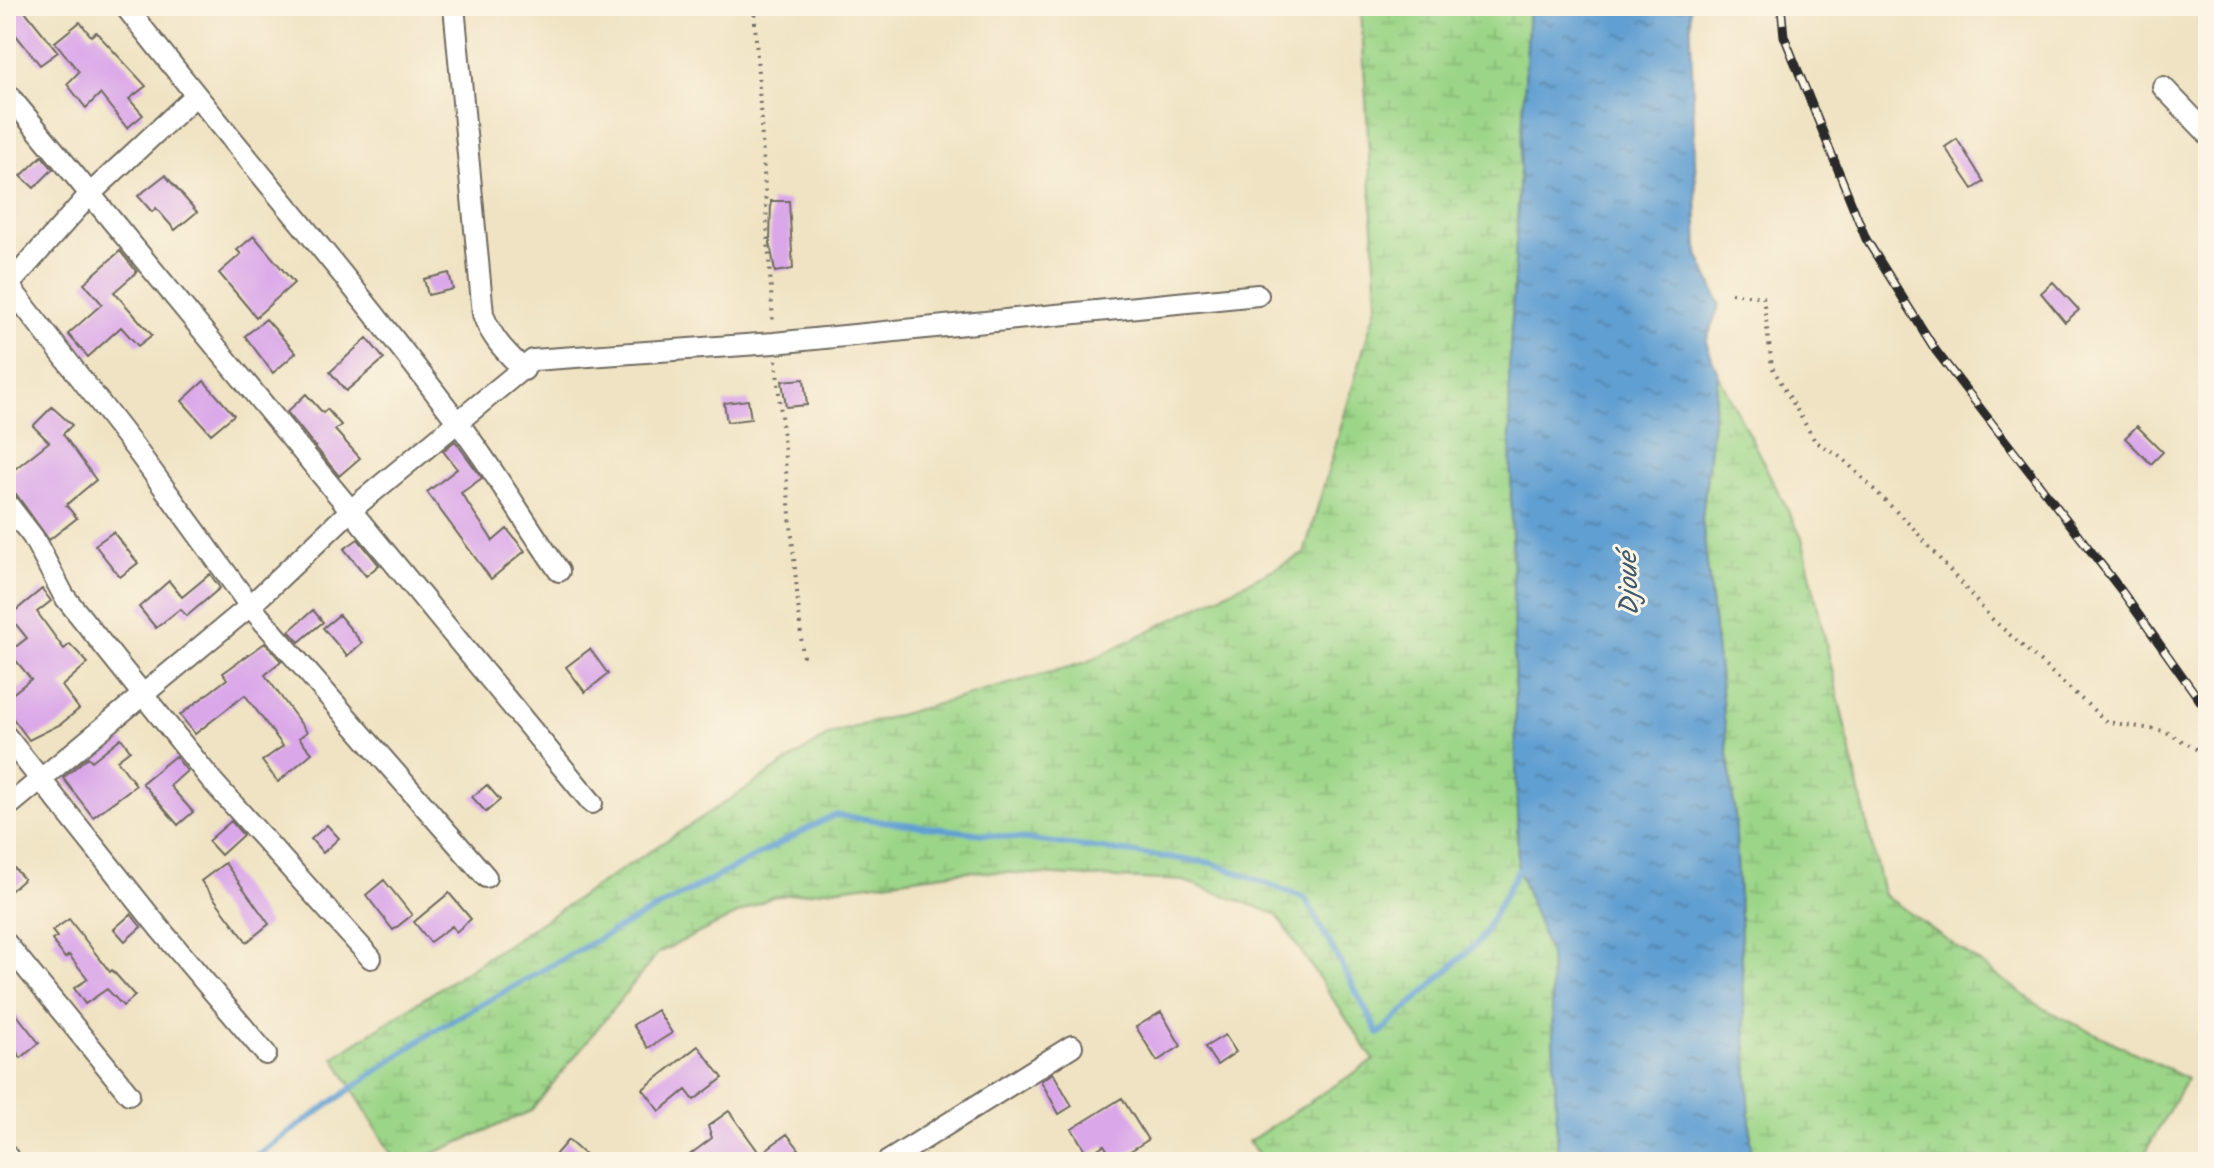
<svg xmlns="http://www.w3.org/2000/svg" width="2214" height="1168" font-family="Kalam,sans-serif">
	<defs>
		<pattern id="wetland-marsh" width="20" height="14" patternUnits="userSpaceOnUse" patternTransform="scale(2)"><rect width="20" height="14" fill="#9bd587"/><path d="M1 5h8M5 5V1M11 12h8M15 12V8" fill="none" stroke="#86b775"/></pattern>
		<pattern id="water-ripples" width="26" height="14" patternUnits="userSpaceOnUse" patternTransform="scale(2)"><rect width="26" height="14" fill="#609fd2"/><path d="M2 4q2-2 4 0t4 0M15 11q2-2 4 0t4 0" fill="none" stroke="#4f82ab"/></pattern>
	</defs>
	<rect width="100%" height="100%" fill="#fcf5e5"/>
	<filter id="ink" filterUnits="userSpaceOnUse"><feTurbulence type="fractalNoise" baseFrequency=".0125" numOctaves="2"/><feDisplacementMap in="SourceGraphic" scale="16" xChannelSelector="R" yChannelSelector="G"/><feConvolveMatrix kernelMatrix="1 2 1 2 8 2 1 2 1" color-interpolation-filters="sRGB"/></filter>
	<filter id="wash" filterUnits="userSpaceOnUse"><feTurbulence type="fractalNoise" baseFrequency=".006" numOctaves="4" result="noise"/><feDisplacementMap in="SourceGraphic" scale="32" xChannelSelector="R" yChannelSelector="G"/><feGaussianBlur stdDeviation="1.8" result="paint"/><feColorMatrix in="noise" values="0 0 0 0 0 0 0 0 0 0 0 0 0 0 0 0 0 1.4 0 .05"/><feComposite in="paint" operator="in"/></filter>
	<g filter="url(#wash)">
		<rect width="100%" height="100%" fill="#f0e3c3"/>
		<path fill="url(#wetland-marsh)" stroke="#638059" stroke-width="2" d="M1361,6h168l-20,364 9,499 32,86 8,207h-292l-18,-20 126,-82 -98,-146 -92,-33 -217,-10 -195,26 -114,56 -127,158 -117,51h-18l-62,-105 496,-323 257,-72 217,-108 73,-251z
			M1718,374l84,164 81,356 161,115 143,69 -47,84h-388l-17,-346 -33,-297z"/>
		<path fill="url(#water-ripples)" stroke="#46657e" stroke-width="2" d="M1529,6h161l8,248 22,50 -14,38 12,32 -16,145 33,297 17,346h-194l-8,-207 -32,-86 -9,-499z"/>
		<g fill="none" stroke-linecap="round" stroke-linejoin="round">
			<path stroke="#609fd2" stroke-width="6" d="M247,1162l185,-130 170,-95 232,-122 378,48 93,35 74,136 102,-95 37,-69h4"/>
		</g>
		<g id="blocks">
			<path fill="#daa7e9" d="M6,6h15l37,46 -18,13 -34,-42z
				M80,22l11,14 5,-4 50,54 -17,13 14,16 -16,13 -27,-34 -14,14 -19,-24 12,-12 -24,-30z
				M1957,139l27,43 -11,7 -28,-42z
				M42,156l11,13 -19,19 -13,-12z
				M165,175l32,37 -22,18 -19,-22 -4,4 -14,-16z
				M771,201h18l4,68 -18,3 -5,-29z
				M254,236l40,47 -38,34 -37,-44 22,-19 -4,-4z
				M120,251l17,21 -23,20 38,43 -14,11 -17,-19 -33,30 -20,-23 34,-30 -18,-21z
				M449,273l4,16 -25,6 -4,-16z
				M2053,282l26,28 -14,12 -24,-29z
				M266,319l30,34 -23,20 -28,-37z
				M367,338l17,21 -38,32 -16,-19z
				M804,379l3,26 -21,2 -4,-26z
				M204,381l30,34 -23,19 -29,-33z
				M306,394l17,19 4,-4 14,16 -6,5 25,28 -21,18 -52,-64z
				M748,400l3,19 -24,3 -3,-19z
				M52,407l20,18 -9,9 33,46 -30,25 11,13 -28,22 -33,-46 -10,-5v-13l43,-34 -16,-16z
				M2137,426l26,26 -12,12 -26,-26z
				M455,441l27,37 -21,15 32,48 14,-12 18,22 -34,28 -64,-87 30,-23 -14,-18z
				M113,532l25,31 -18,14 -25,-32z
				M358,539l21,26 -13,11 -22,-27z
				M210,574l10,14 -33,28 -7,-7 -24,19 -17,-21 30,-26 13,16z
				M42,589l9,12 -14,11 27,37 6,-5 18,19 -26,23 17,23 -18,15 -32,16 -23,-31v-10l25,-20 -22,-27 18,-14 -18,-22z
				M313,610l10,12 -24,20 -10,-11z
				M339,615l23,28 -15,13 -24,-28z
				M265,643l16,18 -16,14 42,57 -8,6 13,15 -34,29 -16,-21 21,-15 -38,-51 -50,39 -15,-19 47,-36 -4,-6z
				M590,649l18,25 -23,18 -19,-25z
				M121,738l9,12 -13,10 19,25 -43,32 -30,-39 25,-21 4,4z
				M175,756l12,15 -17,15 23,26 -15,13 -36,-42z
				M487,785l13,15 -14,12 -14,-15z
				M231,821l12,14 -22,20 -13,-14z
				M327,825l12,13 -16,15 -12,-14z
				M6,859l18,20 -18,16z
				M225,863l44,61 -22,18 -46,-61z
				M384,880l28,35 -19,15 -27,-35z
				M449,893l22,26 -15,13 -4,-6 -22,16 -16,-20z
				M131,914l10,13 -16,14 -11,-12z
				M69,919l41,53 2,-2 23,26 -12,10 -16,-17 -22,15 -11,-16 14,-9 -19,-24 -4,3 -13,-18 5,-3 -5,-6z
				M6,1001l33,42 -18,15 -5,-7 -10,7z
				M657,1010l15,23 -24,15 -15,-23z
				M1161,1012l20,34 -24,15 -21,-34z
				M1225,1035l11,17 -19,13 -12,-18z
				M698,1046l25,32 -29,22 -8,-10 -26,21 -17,-22z
				M1053,1073l19,33 -13,8 -18,-33z
				M1122,1098l26,42 -34,21 -10,-16 -16,10 -16,-26z
				M729,1111l31,43 27,-20 12,15 -18,13h-101l32,-24 -4,-12z
				M568,1140l25,22h-44z"/>
		</g>
	</g>
	<g filter="url(#ink)">
		<use href="#blocks" fill-opacity="0" stroke="#706b60" stroke-width="2"/>
		<g fill="none" stroke-linecap="round" stroke-linejoin="round">
			<g stroke="#706b60" stroke-width="24">
				<path id="minor" d="M125,6c109,139 225,272 331,414 37,48 68,101 103,151
					M454,6l29,308c8,24 23,38 41,56
					M2163,87l45,47
					M6,92l586,711
					M6,282l129,166 115,158 236,271
					M6,288l85,-95 104,-97
					M6,502l27,35 31,59 149,186 158,176
					M6,736l154,193 106,125
					M6,808l244,-202 101,-96 182,-150 241,-17 484,-48
					M6,943l123,151
					M6,1155l6,7
					M887,1162l185,-116"/>
			</g>
			<path stroke="#706b60" stroke-width="4" stroke-dasharray="2 6" stroke-linecap="butt" d="M754,6l19,317
				M1731,293l32,4 9,70 43,74 27,17 71,70 78,90 116,104 58,9 43,25
				M776,360l27,298"/>
			<use href="#minor" stroke="#fff" stroke-width="20"/>
			<g stroke="#2b2b2b" stroke-width="9">
				<path id="rail" d="M1781,6l3,30 82,203 70,112 185,239 87,122"/>
			</g>
			<use href="#rail" stroke="#fcf5e5" stroke-width="6" stroke-dasharray="18" stroke-linecap="butt"/>
		</g>
	</g>
	<g text-anchor="middle" dominant-baseline="central" stroke-width="6" stroke-linejoin="round" paint-order="stroke">
		<g font-size="28" font-style="italic" fill="#40596e" stroke="#fcf5e5">
			<text transform="translate(1630 584) rotate(-92)">Djoué</text>
		</g>
	</g>
	<rect width="2214" height="1168" fill="none" stroke="#fcf5e5" stroke-width="32"/>
</svg>
